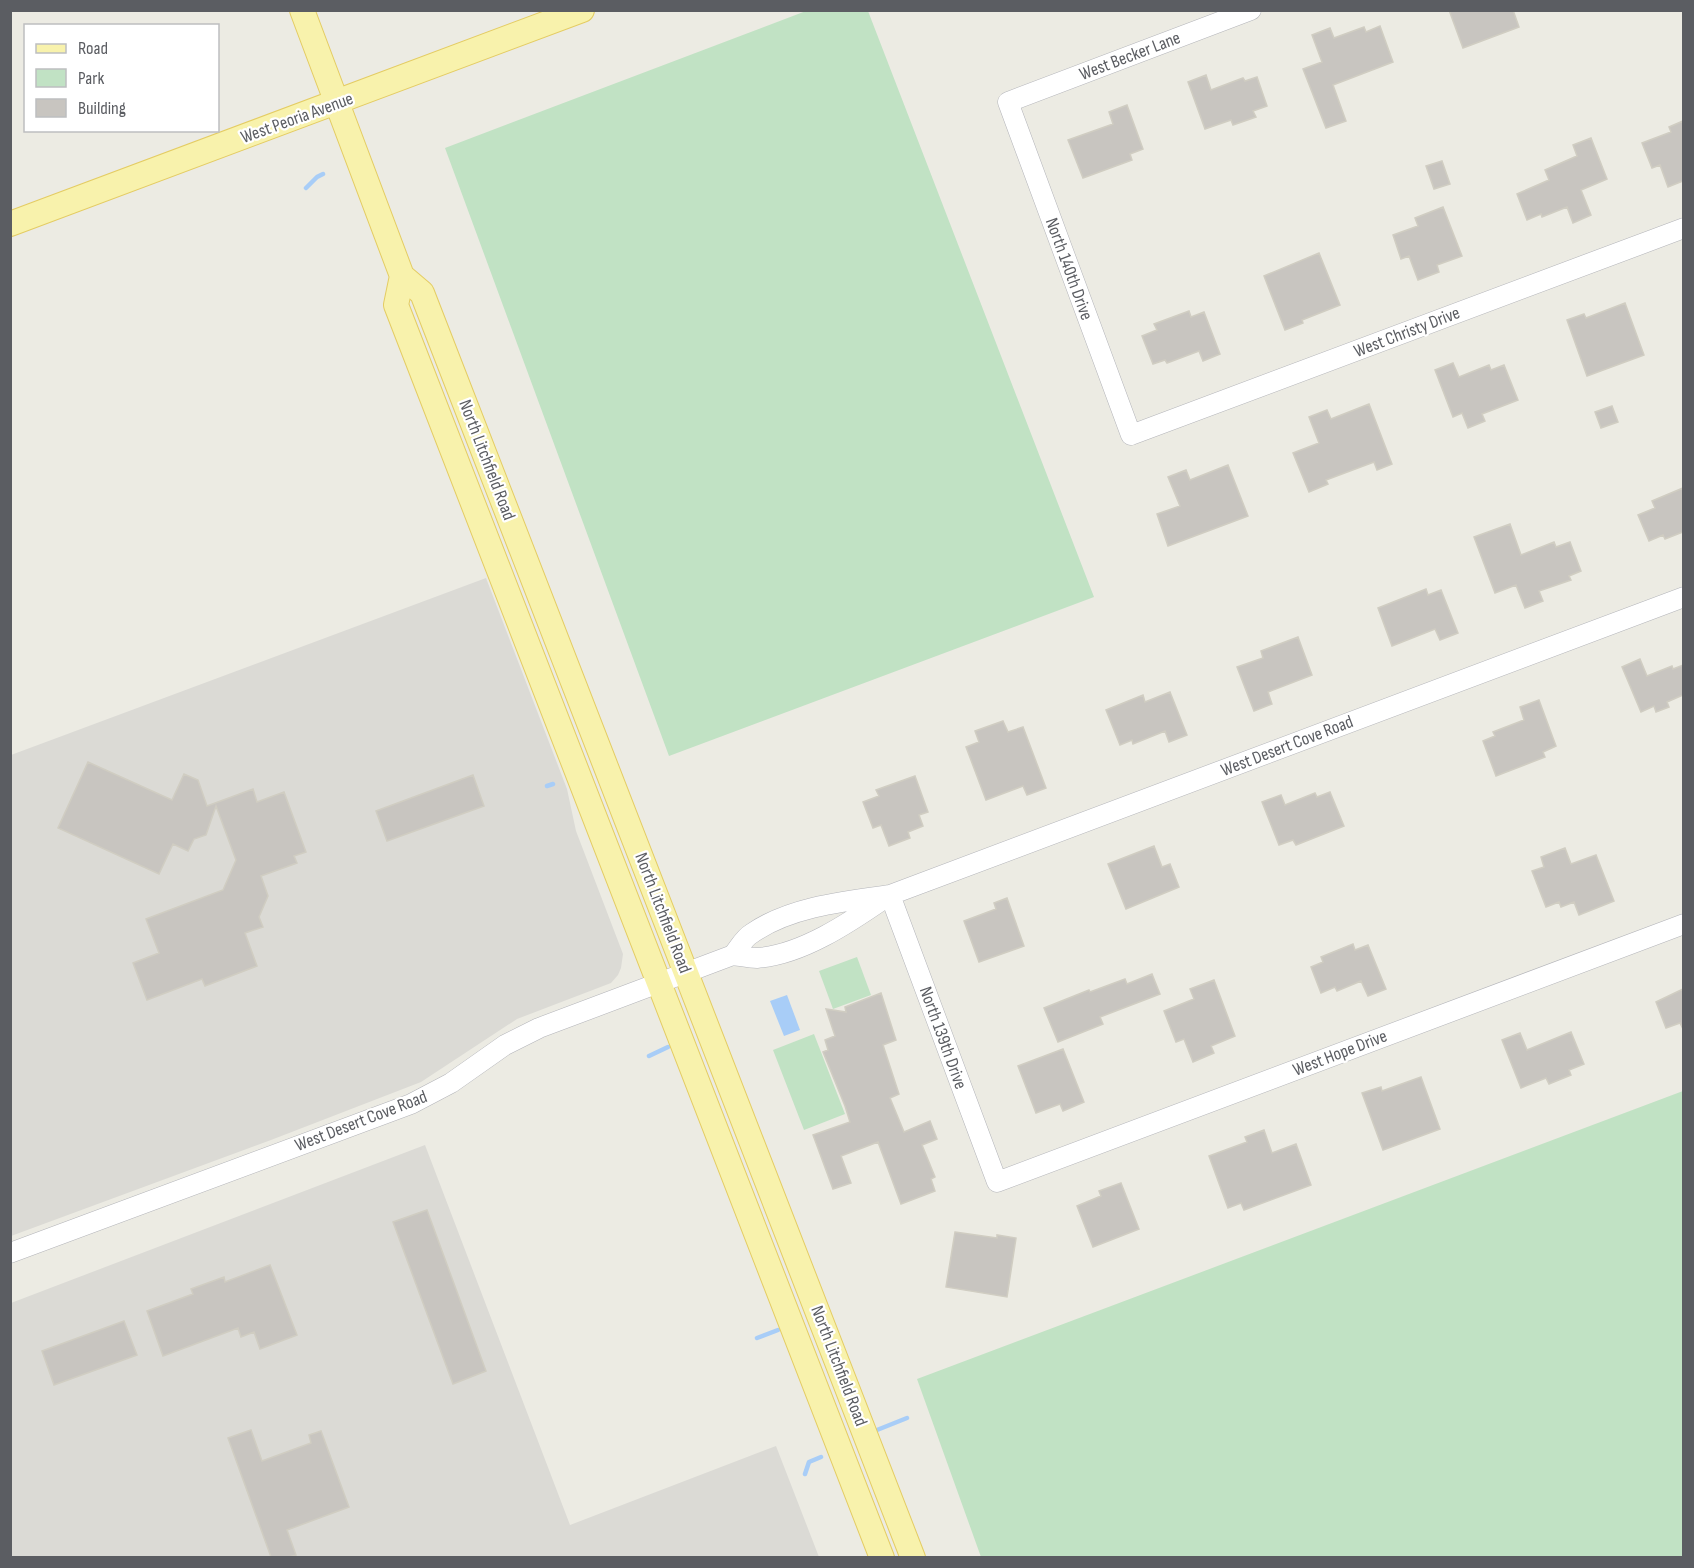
<svg xmlns="http://www.w3.org/2000/svg" width="1694" height="1568" font-family="'Sofia Sans Condensed',sans-serif">
	<rect width="100%" height="100%" fill="#ecebe3"/>
	<path fill="#dbdad5" d="M486,578l81,211 9,42 47,123 -2,14 -3,7 -7,8 -94,36 -96,63 -150,58 -260,96v-481z
		M425,1145l145,380 206,-79 43,111 -808,1v-255z"/>
	<path fill="#c1e2c4" d="M806,11h62l226,586 -425,159 -224,-608z
		M857,957l14,38 -38,14 -14,-38z
		M814,1034l31,80 -41,16 -31,-80z
		M1683,1091v466h-702l-64,-178z"/>
	<path fill="#a8cdf7" d="M787,995l13,35 -16,6 -14,-35z"/>
	<g fill="none" stroke-linecap="round" stroke-linejoin="round">
		<path stroke="#a8cdf7" stroke-width="4.5" d="M306,188l11,-11 6,-3
			M547,786l6,-2
			M649,1056l19,-9
			M757,1338l21,-8
			M877,1430l30,-12
			M805,1474l4,-12 12,-5"/>
	</g>
	<path fill="#c8c5c0" stroke="#d0cdc2" stroke-width="1.5" d="M1449,10h64l6,17 -56,21z
		M1380,26l13,36 -60,23 13,36 -20,7 -23,-59 19,-7 -10,-27 18,-7 4,10 30,-11 2,5z
		M1206,75l5,15 32,-12 2,3 12,-4 10,29 -14,5 3,6 -23,8 -2,-5 -26,9 -17,-47z
		M1127,105l16,44 -13,5 2,6 -49,18 -15,-38 45,-16 -4,-12z
		M1683,121v60l-15,6 -8,-22 -8,3 -10,-25 29,-11 -2,-5z
		M1591,138l16,41 -26,11 10,25 -18,8 -6,-16 -25,10 -1,-3 -14,6 -10,-26 32,-14 -4,-10 32,-14 -4,-11z
		M1442,161l8,23 -16,5 -8,-23z
		M1443,207l19,49 -25,9 2,7 -21,8 -9,-24 -8,3 -8,-24 25,-9 -3,-8z
		M1319,253l21,52 -38,15 1,3 -18,7 -21,-54z
		M1625,303l19,52 -57,21 -20,-56 17,-6 2,4z
		M1189,311l2,6 13,-5 16,42 -17,7 -4,-10 -32,12 -2,-3 -12,4 -11,-28 15,-6 -3,-6z
		M1453,363l6,14 30,-12 2,5 13,-5 14,35 -36,14 3,7 -17,7 -6,-15 -9,4 -18,-47z
		M1369,404l23,60 -15,6 -3,-8 -48,18 2,4 -19,8 -16,-39 26,-10 -10,-26 18,-7 4,9z
		M1612,406l6,16 -17,6 -6,-16z
		M1228,465l20,51 -80,30 -11,-32 23,-8 -12,-29 18,-7 4,10z
		M1683,488v44l-18,7 -2,-4 -14,6 -11,-26 17,-7 -3,-7z
		M1510,524l11,31 33,-13 2,5 14,-5 11,29 -12,5 2,4 -32,11 4,10 -18,7 -9,-23 -21,8 -21,-56z
		M1426,589l2,6 13,-5 17,43 -18,7 -5,-11 -43,17 -14,-38z
		M1298,637l14,38 -44,17 4,12 -18,7 -17,-44 26,-9 -2,-7z
		M1640,659l7,17 25,-10 1,3 10,-4v30l-16,7 2,5 -13,5 -2,-6 -13,6 -19,-45z
		M1170,692l17,43 -18,7 -4,-11 -32,13 -1,-4 -12,5 -14,-35 37,-15 2,7z
		M1539,700l17,46 -13,6 2,5 -49,19 -13,-35 12,-5 -2,-4 31,-12 -4,-13z
		M1003,721l5,11 15,-5 23,61 -19,7 -4,-9 -37,14 -20,-53 13,-5 -4,-11z
		M88,762l84,38 12,-26 14,6 9,26 46,-17 4,13 27,-10 22,60 -12,4 3,7 -36,13 7,20 -9,21 4,10 -18,6 12,33 -52,20 -3,-7 -55,21 -14,-37 26,-10 -13,-34 77,-29 13,-30 -20,-54 -10,29 -12,4 -6,12 -15,-7 -14,30 -101,-46z
		M473,775l11,31 -97,35 -11,-30z
		M915,776l13,36 -9,3 4,11 -15,6 2,6 -21,8 -8,-21 -8,3 -10,-26 16,-6 -3,-6z
		M1330,792l14,34 -48,19 -3,-5 -14,5 -17,-43 19,-7 4,10 30,-12 2,4z
		M1154,846l8,21 8,-3 9,23 -53,22 -18,-45z
		M1565,848l6,16 25,-9 18,46 -35,14 -5,-13 -13,5 -2,-5 -13,5 -14,-36 12,-4 -3,-10z
		M1007,898l17,48 -45,16 -15,-41 32,-12 -2,-6z
		M1353,944l2,6 13,-5 18,44 -18,7 -7,-15 -24,10 -2,-4 -14,6 -10,-26 12,-5 -2,-5z
		M1152,974l8,20 -60,23 3,7 -45,18 -14,-34 45,-18 1,2 35,-13 2,5z
		M1214,980l21,56 -24,10 3,7 -21,9 -9,-23 -8,3 -12,-31 30,-12 -4,-10z
		M1683,989v40l-3,-6 -14,5 -10,-26z
		M881,993l15,47 -13,5 16,49 -9,4 14,34 26,-11 7,18 -15,6 13,32 -4,2 4,12 -34,13 -23,-62 -37,14 10,27 -18,6 -20,-54 37,-13 -5,-16 -22,-54 5,-2 -3,-10 10,-4 -9,-27 20,3 -1,-5z
		M1571,1032l13,32 -15,6 2,5 -22,9 -3,-6 -25,10 -19,-48 18,-7 7,17z
		M1063,1049l21,53 -21,9 -3,-7 -24,9 -18,-47z
		M1421,1077l19,52 -57,21 -21,-57 19,-6 1,4z
		M1264,1130l8,23 24,-9 15,41 -67,25 -3,-7 -13,5 -19,-52 38,-14 -2,-5z
		M1121,1183l18,46 -46,18 -16,-41 24,-10 -2,-5z
		M427,1210l59,161 -33,13 -60,-162z
		M955,1232l42,6v-3l19,3 -9,59 -61,-10z
		M270,1265l27,70 -37,14 -6,-17 -13,5 -3,-9 -75,28 -16,-45 46,-17 -2,-5 33,-12 1,5z
		M124,1321l13,34 -83,30 -12,-34z
		M251,1430l11,31 49,-18 -2,-8 12,-4 28,76 -62,23 9,25 -7,2h-18l-43,-119z"/>
	<g fill="none" stroke-linecap="round" stroke-linejoin="round">
		<g stroke="#b3b4b9" stroke-width="21">
			<path id="minor" d="M1251,10l-243,92 123,333 553,-207
				M890,895l107,287 687,-258
				M733,955c6,-7 11,-17 18,-21 38,-27 94,-33 139,-39l794,-298
				M10,1253l401,-149 40,-21 54,-38 34,-17 194,-73c8,1 16,3 24,3 44,-3 92,-35 128,-60"/>
		</g>
		<g stroke="#e4cc63" stroke-width="26">
			<path id="major" d="M302,10l100,266 20,17 491,1265
				M10,224l572,-214
				M402,276l-6,29 486,1253"/>
		</g>
		<use href="#minor" stroke="#fff" stroke-width="20"/>
		<use href="#major" stroke="#f8f2ac" stroke-width="24"/>
	</g>
	<g text-anchor="middle" dominant-baseline="central" stroke-width="4.5" stroke-linejoin="round" paint-order="stroke">
		<g font-size="18" fill="#5b5d62" stroke="#fff">
			<text transform="translate(1130 56) rotate(-21)">West Becker Lane</text>
			<text transform="translate(297 118) rotate(-20)">West Peoria Avenue</text>
			<text transform="translate(1069 269) rotate(70)">North 140th Drive</text>
			<text transform="translate(1407 332) rotate(-21)">West Christy Drive</text>
			<text transform="translate(487 460) rotate(69)">North Litchfield Road</text>
			<text transform="translate(1287 746) rotate(-21)">West Desert Cove Road</text>
			<text transform="translate(663 913) rotate(69)">North Litchfield Road</text>
			<text transform="translate(943 1038) rotate(70)">North 139th Drive</text>
			<text transform="translate(1340 1053) rotate(-21)">West Hope Drive</text>
			<text transform="translate(361 1121) rotate(-21)">West Desert Cove Road</text>
			<text transform="translate(839 1366) rotate(69)">North Litchfield Road</text>
		</g>
	</g>
	<rect width="1694" height="1568" fill="none" stroke="#5b5d62" stroke-width="24"/>
	<rect x="24" y="24" width="195" height="108" fill="#ffffff" stroke="#bdbec0" stroke-width="1.5"/>
	<rect x="36" y="44" width="30" height="9" fill="#f8f2ac" stroke="#bdbec0" stroke-width="1.5"/>
	<text x="78" y="54" font-size="18" fill="#5b5d62">Road</text>
	<rect x="36" y="69" width="30" height="18" fill="#c1e2c4" stroke="#bdbec0" stroke-width="1.5"/>
	<text x="78" y="84" font-size="18" fill="#5b5d62">Park</text>
	<rect x="36" y="99" width="30" height="18" fill="#c8c5c0" stroke="#bdbec0" stroke-width="1.5"/>
	<text x="78" y="114" font-size="18" fill="#5b5d62">Building</text>
</svg>
